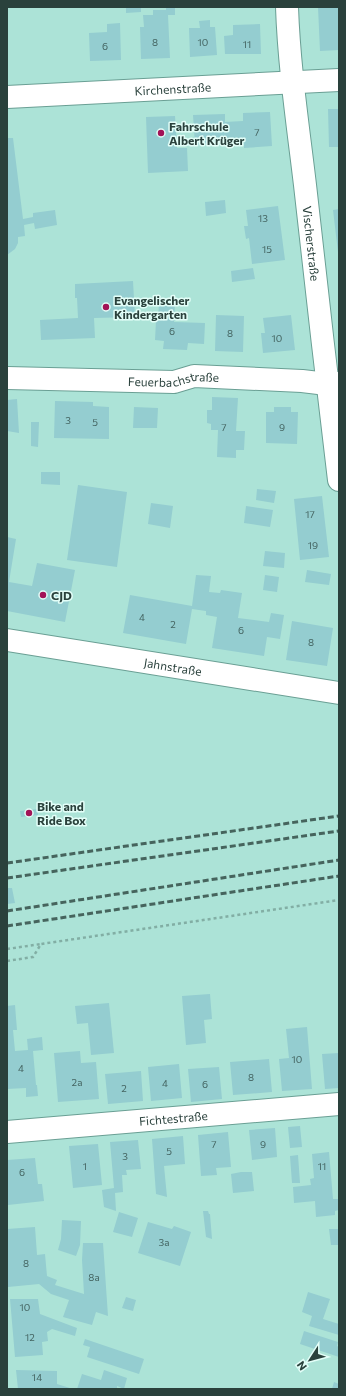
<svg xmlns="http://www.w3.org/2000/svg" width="346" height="1396" font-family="Commissioner,sans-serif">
	<rect width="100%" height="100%" fill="#ace3d7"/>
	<path fill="#94cdd0" d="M126,7h15v5l-15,1z
		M166,7h9v8h-7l2,43 -29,1 -1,-32h4l-1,-12h10v-5h13z
		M318,7h21v43l-19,1z
		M210,20v7h5l2,28 -27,2 -1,-29h11l-1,-7z
		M120,23l1,37 -31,1 -1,-28 18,-1v-8z
		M260,24l1,30h-36l-1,-18 9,-1v-10z
		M328,109h11v38h-10z
		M270,112l2,34 -28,2v-5l-49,2 -2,-30 32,-1v8l18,-1v-8z
		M175,116l2,32h10l1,23 -40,2 -2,-56z
		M7,138h6l10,81 10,-2v-4l22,-3 2,15 -22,4 -1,-6 -10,2 1,11 -7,1v6l-3,6 -8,6z
		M225,200l1,13 -20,3 -1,-14z
		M278,206l7,54 -33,4 -3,-26 -3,1 -2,-13h4l-2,-16z
		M339,209v43h-1l-5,-42z
		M253,268l2,11 -23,3 -1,-11z
		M133,281l2,36 -41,1 1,20 -54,2 -1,-20 38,-2 -1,-20h-2v-14z
		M159,303l16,1 -1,18 31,1 -1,21 -16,-1 -1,7 -24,-1 1,-8 -9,-1 1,-19h2z
		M216,315l28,1 -1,36 -28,-1z
		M291,315l4,35 -32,3 -2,-20h4l-2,-15z
		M212,397l26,1 -2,33h9l-1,19h-8v8l-19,-1 1,-27h-7v-6l-4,-1v-13h5z
		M17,399l2,34 -12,-2v-31z
		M55,401l38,1v4l16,1v32l-55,-1z
		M134,407l24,1 -1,20h-24z
		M274,407h17v5h7l-1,32 -31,-1v-31h8z
		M31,422h8l-1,25 -7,-1z
		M41,472h19v13l-19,-1z
		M78,485l49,7 -10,75 -50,-7z
		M257,489l19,2 -2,12 -18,-3z
		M322,496l7,61 -29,3 -6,-61z
		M151,503l22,3 -3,22 -22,-4z
		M246,506l27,4 -3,17 -26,-4z
		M7,537l9,2 -7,43 23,4 5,-23 38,7 -10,52 -58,-11z
		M265,551l20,2 -1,15 -21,-2z
		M307,570l24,4 -2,11 -24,-3z
		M196,575l15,1 -2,16 11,1 1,-3 21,3 -4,25 31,4 2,-9 13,2 -4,24 -13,-2 -3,19 -52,-8 5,-31 -11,-2v-4l-14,-2 -6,35 -63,-11 7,-38 62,11z
		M265,575l14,2 -2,15 -14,-2z
		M292,621l41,7 -6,38 -41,-6z
		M38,809v6l-17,2 -1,-6z
		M7,888h5l3,15 -8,1z
		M210,994l2,25 -8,1 2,23 -20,2 -4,-49z
		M109,1003l5,50 -23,2 -3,-32 -11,1 -2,-18z
		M15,1005l2,25h-4l2,21 13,-1 -1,-11 15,-2 1,13 -10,1 3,34h1l1,11 -12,1v-9l-19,1v-83z
		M307,1027l5,62 -30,2 -3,-32 10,-1 -3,-29z
		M80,1051l1,12 15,-1 3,37 -41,3 -4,-49z
		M339,1053v35l-14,1 -3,-35z
		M269,1059l3,33 -39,3 -3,-33z
		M179,1064l3,34 -31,3 -3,-34z
		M219,1067l3,32 -31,3 -3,-33z
		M141,1071l2,30 -35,3 -3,-30z
		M300,1126l2,21 -12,1 -2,-21z
		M275,1128l2,29 -25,3 -3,-30z
		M228,1132l3,35 -15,1 1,7 -16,1 -3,-41z
		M183,1136l2,28 -21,2 3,31 -11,-3 -4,-55z
		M138,1140l3,29 -15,1 1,5h-5l1,17 -8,1 1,18 -12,-4 -2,-17 12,-2 -4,-46z
		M98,1144l4,41 -29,3 -4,-42z
		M329,1152l4,47h6v11l-4,1v4l-19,2 -1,-16 -21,2 -1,-16 18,-2 -1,-6 4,-1 -2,-24z
		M298,1155l2,28h-8l-2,-27z
		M35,1158l3,26h4l2,17 -36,4 -1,-45z
		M241,1172h11l2,19 -21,2 -2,-19z
		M203,1211h5l1,3h1l2,25 -6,-2z
		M119,1212l19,6 -6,19 -19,-5z
		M62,1220l19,1 -1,24 -4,11 -18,-6 3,-11z
		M148,1222l24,7 2,-3 17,6 -11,34 -42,-13z
		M35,1227l2,28 8,-1 2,22 10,4 -2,5 29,9 -2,-34 1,-17h20l5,73 -12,-4 -4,13 -29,-8 6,-17 -18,-6 -12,-10 -31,3 -1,-58z
		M329,1229h10v16h-8z
		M308,1292l22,7 -7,20 16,5v11l-30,-9 3,-10 -10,-4z
		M126,1297l10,3 -3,11 -11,-3z
		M10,1299h28l2,15 37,14 -2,8 -23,-7 -5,3 1,9 -6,1 1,13 -28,2z
		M304,1331l34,11 -1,4 2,1v10l-39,-13z
		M85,1339l59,20 -5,15 -52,-17 3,-10 -7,-2z
		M16,1370l41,1v13l16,5h-55z
		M104,1370l23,8 -3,11 -7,-3v3h-40l5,-15 19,6z
		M334,1382l5,2v5h-7z"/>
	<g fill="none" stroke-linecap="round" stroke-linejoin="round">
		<g stroke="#6a9f94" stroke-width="24">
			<g id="minor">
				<path id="s1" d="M287,7c2,59 11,119 18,178 11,98 22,197 34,295"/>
				<path id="s2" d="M7,97l332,-17"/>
				<path id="s3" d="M7,378l167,4 20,-6 108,5 25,3 12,-1"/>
				<path id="s4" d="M7,640l332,53"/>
				<path id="s5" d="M7,1132l332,-28"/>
			</g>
		</g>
		<path stroke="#82aea4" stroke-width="2.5" stroke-dasharray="3 3" stroke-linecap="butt" d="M7,949l34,-5
			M7,961l26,-4 8,-13 298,-44"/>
		<use href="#minor" stroke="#fff" stroke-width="22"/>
		<path stroke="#46645d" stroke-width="3" stroke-dasharray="6 3" stroke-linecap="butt" d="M7,863l332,-47
			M7,878l332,-47
			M7,911l332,-51
			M7,926l332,-50"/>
	</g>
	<g fill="#a21257" stroke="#e3fef8" stroke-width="1.5">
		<circle cx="161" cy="133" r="4"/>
		<circle cx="106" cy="307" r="4"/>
		<circle cx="43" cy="595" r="4"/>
		<circle cx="29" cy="813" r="4"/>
	</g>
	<g text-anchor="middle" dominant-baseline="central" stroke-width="3" stroke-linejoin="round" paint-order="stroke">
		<g font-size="10" fill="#446461">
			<text x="155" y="42">8</text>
			<text x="203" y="42">10</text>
			<text x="247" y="44">11</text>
			<text x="105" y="46">6</text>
			<text x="257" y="132">7</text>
			<text x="263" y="218">13</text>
			<text x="267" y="249">15</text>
			<text x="172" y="331">6</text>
			<text x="230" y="333">8</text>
			<text x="277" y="338">10</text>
			<text x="68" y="420">3</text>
			<text x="95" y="422">5</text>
			<text x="224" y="427">7</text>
			<text x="282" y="427">9</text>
			<text x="310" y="514">17</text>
			<text x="313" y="545">19</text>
			<text x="142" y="617">4</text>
			<text x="173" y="624">2</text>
			<text x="241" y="630">6</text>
			<text x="311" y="642">8</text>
			<text x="297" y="1059">10</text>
			<text x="21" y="1068">4</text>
			<text x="251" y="1077">8</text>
			<text x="77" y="1082">2a</text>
			<text x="165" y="1083">4</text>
			<text x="205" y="1084">6</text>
			<text x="124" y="1088">2</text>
			<text x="214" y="1144">7</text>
			<text x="263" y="1144">9</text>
			<text x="169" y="1151">5</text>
			<text x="125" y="1156">3</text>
			<text x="85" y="1166">1</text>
			<text x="322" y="1166">11</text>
			<text x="22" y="1172">6</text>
			<text x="164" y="1242">3a</text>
			<text x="26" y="1263">8</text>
			<text x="94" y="1277">8a</text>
			<text x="25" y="1307">10</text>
			<text x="30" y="1337">12</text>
			<text x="37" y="1377">14</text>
		</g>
		<g font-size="12" fill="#2a413c" stroke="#e3fef8">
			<text stroke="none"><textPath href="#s2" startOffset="166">Kirchenstraße</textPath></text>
			<text stroke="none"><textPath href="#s1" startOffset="238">Vischerstraße</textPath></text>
			<text stroke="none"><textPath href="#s3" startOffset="167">Feuerbachstraße</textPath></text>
			<text stroke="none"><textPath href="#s4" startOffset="168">Jahnstraße</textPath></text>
			<text stroke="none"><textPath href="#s5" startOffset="167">Fichtestraße</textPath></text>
		</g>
		<g font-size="12" font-weight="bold" fill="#2a413c" stroke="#e3fef8" text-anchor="start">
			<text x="169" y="126">Fahrschule<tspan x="169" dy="14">Albert Krüger</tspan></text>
			<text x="114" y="300">Evangelischer<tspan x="114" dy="14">Kindergarten</tspan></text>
			<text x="51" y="595">CJD</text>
			<text x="37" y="806">Bike and<tspan x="37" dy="14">Ride Box</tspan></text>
		</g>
	</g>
	<rect width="346" height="1396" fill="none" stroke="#2a413c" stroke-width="16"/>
	<g transform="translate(310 1360) rotate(234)" stroke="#e3fef8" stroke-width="3" paint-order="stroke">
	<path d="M0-3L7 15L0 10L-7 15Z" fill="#2a413c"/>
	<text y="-6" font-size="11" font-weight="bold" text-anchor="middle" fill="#2a413c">N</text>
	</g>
</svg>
